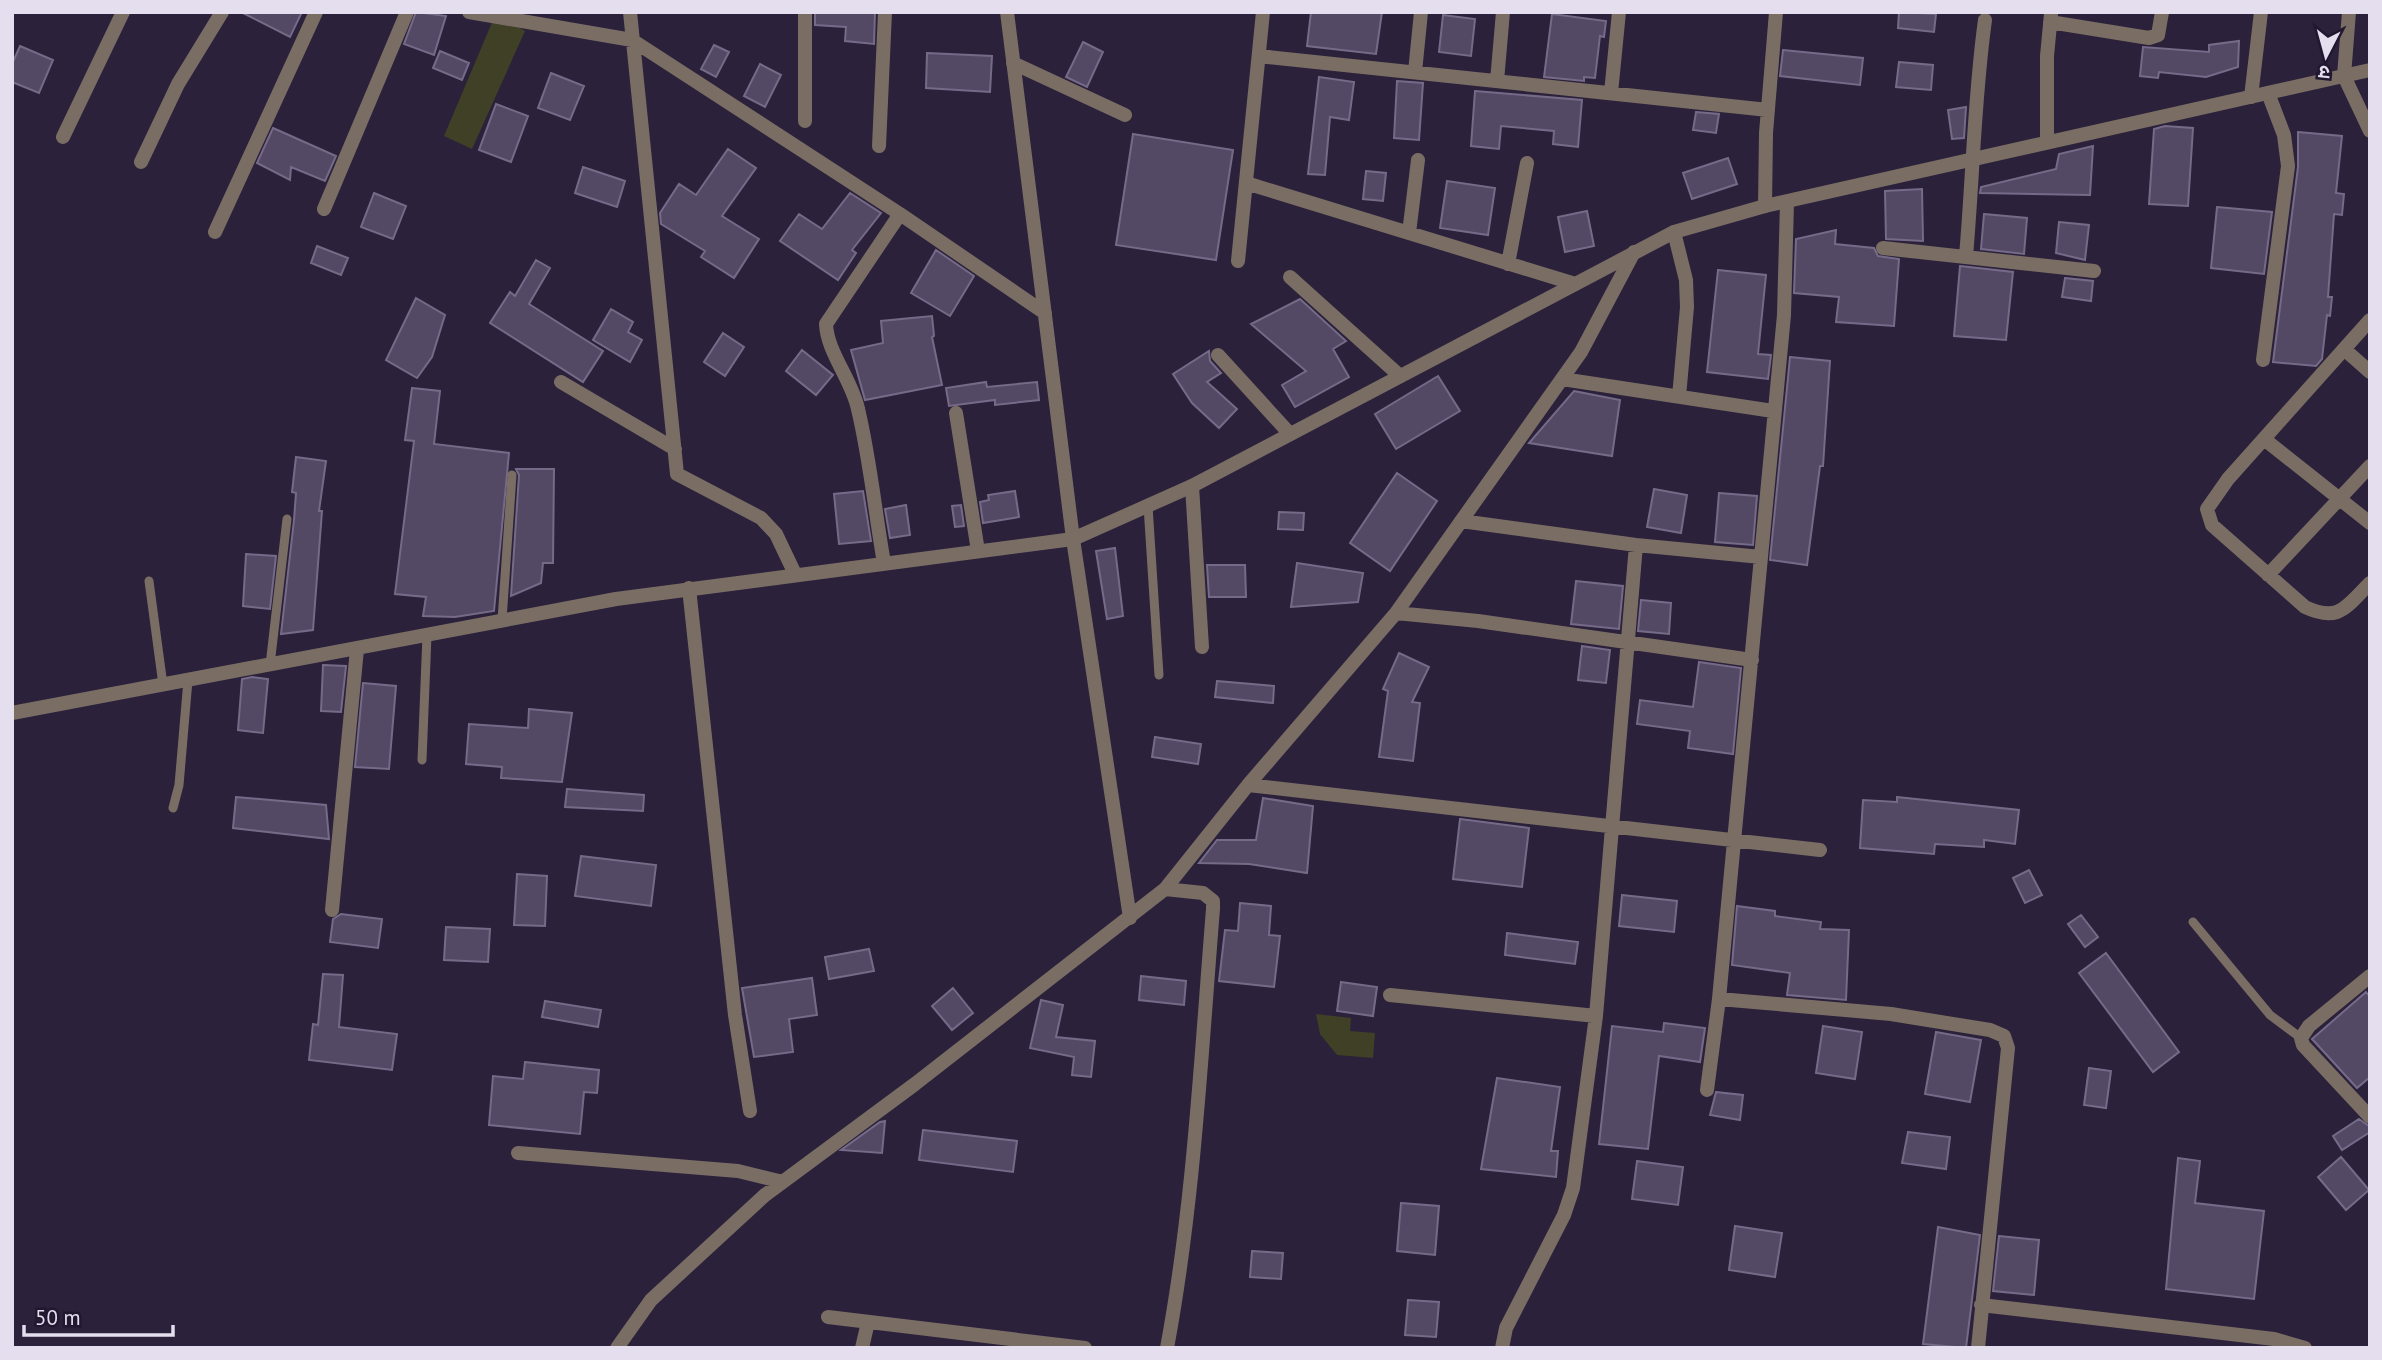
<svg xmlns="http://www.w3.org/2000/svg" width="2382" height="1360" font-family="'PT Sans','Noto Sans Devanagari',sans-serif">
	<rect width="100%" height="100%" fill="#2b213b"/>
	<path fill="#3f4025" d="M496,13l29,18 -53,118 -28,-13z
		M1316,1014l35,4 -1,13 25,2 -2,25 -36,-3 -17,-21z"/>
	<path fill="#534965" stroke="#756a88" stroke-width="2" d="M241,12h61l-12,25z
		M416,12l30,4 -12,39 -30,-11z
		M815,12h60l-1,32 -29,-3 1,-14 -31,-2z
		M1311,12h71l-6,42 -69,-8z
		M1899,12l37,2 -2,18 -36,-4z
		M1552,14l54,7 -2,16 -4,-1 -5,42 -11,-1v4l-40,-4z
		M1443,15l32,4 -4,37 -32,-4z
		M2239,41l-1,26 -32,10 -47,-5 -1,6 -18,-2 3,-29 66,5v-7z
		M1083,42l20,10 -16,35 -21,-10z
		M714,45l15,7 -13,25 -15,-8z
		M20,46l33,14 -14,33 -27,-11v-18z
		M1783,50l80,8 -3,27 -80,-9z
		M440,51l29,12 -7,17 -29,-12z
		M927,53l65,3 -2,36 -64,-4z
		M1899,62l34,3 -2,25 -35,-3z
		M760,64l21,11 -16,32 -21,-11z
		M551,73l33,13 -14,34 -32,-12z
		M1319,77l35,5 -5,38 -19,-3 -5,58 -17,-1z
		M1397,81l26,2 -4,57 -25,-2z
		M1475,91l107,9 -4,47 -25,-3 1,-13 -53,-5 -2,23 -28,-3z
		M496,104l32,12 -17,46 -32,-12z
		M1966,107l-2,31 -12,1 -4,-29z
		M1696,112l23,2 -3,19 -23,-3z
		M2165,126l28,2 -5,78 -39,-2 5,-75z
		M273,128l63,28 -11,25 -34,-14 -1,13 -33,-17z
		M2298,132l44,4 -6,57 8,1 -2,21 -8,-1 -6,83h4l-2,19 -3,-1 -5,44 -6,7 -43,-4 25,-195z
		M1133,134l100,16 -17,110 -100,-15z
		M2093,146l-3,49 -110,-2 1,-6 75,-18 3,-15z
		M728,149l28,19 -34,48 37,23 -25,39 -33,-21 4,-6 -44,-27 -1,-11 19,-29 17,11z
		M1728,158l9,26 -45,15 -9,-26z
		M583,167l42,14 -8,26 -42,-14z
		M1366,171l20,2 -3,28 -20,-2z
		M1447,181l48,7 -7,47 -48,-7z
		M1922,189l1,52 -37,-2 -1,-48z
		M374,193l32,13 -13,33 -32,-12z
		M850,193l31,20 -29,37 4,3 -18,27 -58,-39 19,-27 23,15z
		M2217,207l55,5 -8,62 -53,-6z
		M1587,211l7,35 -29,6 -7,-35z
		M1984,214l43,4 -3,36 -43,-5z
		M2059,222l30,3 -4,35 -29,-7z
		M1836,230l-1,14 39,4 4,8 21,3 -5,67 -58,-4 3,-25 -45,-4 2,-54z
		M317,246l31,12 -7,17 -30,-12z
		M936,250l38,26 -24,40 -39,-23z
		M536,260l14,8 -21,36 74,47 -20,31 -93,-59 20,-31 5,4z
		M1960,266l53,6 -7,68 -52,-4z
		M1718,270l48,5 -8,79 13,1 -3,24 -61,-7z
		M2065,278l28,3 -2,20 -29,-4z
		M416,298l29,17 -13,42 -15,21 -31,-18z
		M1300,299l46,42 -13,8 16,28 -54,30 -13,-22 24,-14 -55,-47z
		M611,309l22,13 -5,10 14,8 -12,22 -37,-22z
		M932,316l2,20 -2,1 10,48 -77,15 -14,-50 32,-7 -2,-22z
		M723,333l21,14 -19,29 -21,-14z
		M802,350l31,25 -17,20 -30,-24z
		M1209,351l1,10 11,12 -14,9 30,27 -18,19 -27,-25 -19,-29z
		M1790,357l40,4 -7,105h-3l-13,99 -37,-5z
		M1438,376l22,35 -64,38 -21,-35z
		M986,382l1,5 50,-5 2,18 -44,5v-5l-46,6 -3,-18z
		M412,388l28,3 -6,53 75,9 -15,158 -39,6 -32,-1 3,-19 -31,-3 19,-153 -9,-1z
		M1574,391l46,9 -8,56 -83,-13z
		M296,457l30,4 -7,50h3l-9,119 -32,4 13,-114 2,-27 -4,-1z
		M516,469h38l-1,94h-10l-2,20 -30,13 8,-121z
		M1397,473l40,28 -47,70 -40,-28z
		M1654,489l33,6 -6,38 -34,-6z
		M863,491l8,50 -32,3 -5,-50z
		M1015,491l4,26 -36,6 -3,-21 9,-2 -1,-5z
		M1719,493l38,3 -4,49 -38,-3z
		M906,505l4,30 -20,3 -5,-29z
		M961,505l3,21 -9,1 -3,-21z
		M1279,512l25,1 -1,17 -25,-1z
		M1115,548l8,68 -16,3 -11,-68z
		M246,554l30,2 -6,53 -27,-3z
		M1297,563l66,10 -5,29 -67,5z
		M1207,565h38l1,32h-37z
		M1576,581l47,5 -4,43 -48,-5z
		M1641,600l30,3 -2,31 -31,-3z
		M1582,646l28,4 -4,33 -28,-3z
		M1399,653l30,14 -17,35 8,1 -7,58 -34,-4 9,-66 -5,-2z
		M1699,662l42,6 -8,86 -45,-6 2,-17 -53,-7 3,-24 53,7z
		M323,665l23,1 -5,46 -20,-1z
		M252,677l16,2 -5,54 -25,-3 4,-51z
		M1217,681l57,5 -1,17 -58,-6z
		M363,683l33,3 -7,83 -34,-2z
		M529,709l43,4 -10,69 -61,-4 1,-11 -36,-3 3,-40 59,4z
		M1155,737l46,7 -3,20 -46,-7z
		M567,789l77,6 -1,16 -78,-4z
		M236,797l90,8 3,34 -96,-11z
		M1897,797l122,13 -4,34 -31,-4v7l-49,-3 -1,10 -74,-6 3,-48 34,2z
		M1263,798l50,8 -6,67 -58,-9 -50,-1 18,-23h39z
		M1460,819l69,9 -7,59 -69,-8z
		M581,856l75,9 -5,41 -76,-10z
		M2029,870l13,25 -17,8 -12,-25z
		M517,874l30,2 -2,50 -31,-1z
		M1622,895l55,6 -3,31 -55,-6z
		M1240,903l31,3 -2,29 11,1 -6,51 -55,-6 6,-51 13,1z
		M1737,906l38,5v5l46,6 -1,7 29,1 -3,70 -59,-5 3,-22 -58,-8z
		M341,914l41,5 -4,29 -48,-6 3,-23z
		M2081,915l17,22 -13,10 -17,-23z
		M446,927l44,2 -2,33 -44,-2z
		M1507,933l71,9 -3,22 -70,-9z
		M869,949l5,22 -45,8 -4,-22z
		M2106,953l73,99 -26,20 -74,-99z
		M323,974l20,1 -4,52 58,7 -5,36 -83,-10 4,-36 5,1z
		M1141,976l45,5 -2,24 -45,-5z
		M812,978l5,37 -28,4 4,33 -39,5 -12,-69z
		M1341,982l36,5 -4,29 -36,-5z
		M953,988l20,25 -21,17 -20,-24z
		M2366,992l4,5v80l-13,11 -45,-49z
		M1041,1000l22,5 -7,32 39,4 -4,36 -19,-2 2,-18 -44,-9z
		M545,1001l56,9 -3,17 -56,-10z
		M1664,1023l41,5 -5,34 -41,-6 -11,93 -49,-5 13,-118 51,6z
		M1823,1026l39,6 -7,47 -39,-6z
		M1936,1032l45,8 -11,62 -45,-8z
		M525,1062l74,8 -2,23 -13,-1 -4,42 -91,-9 4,-49 30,3z
		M2089,1068l22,3 -5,37 -22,-3z
		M1497,1078l63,9 -9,64h7l-2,26 -75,-8z
		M1716,1092l27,3 -3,25 -30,-5z
		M2359,1119l10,7 1,6 -28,18 -9,-14z
		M885,1121l-3,32 -41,-3 39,-28z
		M923,1130l94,11 -4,31 -94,-12z
		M1908,1132l42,5 -4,32 -44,-6z
		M2341,1157l28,33 -23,20 -28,-33z
		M2178,1158l22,3 -5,42 69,8 -10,88 -88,-10z
		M1637,1161l46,6 -5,38 -46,-6z
		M1401,1203l38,3 -4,49 -38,-4z
		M1735,1226l47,7 -7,44 -46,-7z
		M1938,1227l42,8 -14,113 -43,-4z
		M1999,1236l40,4 -5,55 -41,-4z
		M1252,1251l31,2 -2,26 -31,-2z
		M1408,1300l31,2 -3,35 -31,-2z"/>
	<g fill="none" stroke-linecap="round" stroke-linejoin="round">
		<path stroke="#7a6e64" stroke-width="9" d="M1148,506l11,169
			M149,581l14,104
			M502,620l10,-145
			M270,665l17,-146
			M422,760l5,-125
			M173,808l6,-23 9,-105
			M2193,922l77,93 31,23"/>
		<path stroke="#7a6e64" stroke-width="14" d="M469,12l163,28 268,174 145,99
			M630,12l47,462 84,44 15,16 19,40
			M1007,12l66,527 57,379
			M2349,12l-5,64 26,55
			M2050,22l99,16 9,-3 4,-23
			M1259,56l509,54
			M1013,63l112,52
			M1415,72l6,-60
			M1497,81l6,-69
			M1611,93l8,-81
			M2251,97l10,-85
			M805,121v-109
			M63,137l60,-125
			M2047,142v-86l4,-42
			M879,146l6,-134
			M141,162l37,-78 44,-72
			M1246,183l326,100
			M1765,206l1,-73 10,-121
			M324,209l83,-197
			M215,232l101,-220
			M1674,232l12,48 1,27 -8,90
			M1409,233l9,-73
			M1883,248l211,23
			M1966,256c7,-79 8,-158 19,-236
			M1238,261l25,-249
			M1508,264l19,-101
			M1290,277l110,99
			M2370,320l-142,159 -21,30 5,16 93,82c34,16 41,0 65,-24
			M2344,349l26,23
			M1218,355l72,79
			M2263,360l25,-194 -4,-31 -16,-42
			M1562,379l211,32
			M561,382l114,67
			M956,413l22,138
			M2264,439l106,84
			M1192,486l10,161
			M1461,521l175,24 125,12
			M884,563c-9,-51 -14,-104 -26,-154 -6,-29 -31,-57 -32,-85l74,-110
			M2268,575l102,-109
			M689,588l46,427 15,96
			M1396,613l82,8 274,39
			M1248,785l572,65
			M1165,889l38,4 10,8v8c-12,147 -19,294 -46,439
			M332,910l25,-261
			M2370,976l-61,50 -8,12 2,7 67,72
			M1390,995l206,21
			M1719,999l172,15 99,16 14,6 4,12 -30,300
			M1707,1090l12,-91 65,-684 3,-113
			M518,1153l220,18 45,11
			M1981,1305l293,34 31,9
			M828,1317l257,31
			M617,1348l34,-48 114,-105 150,-111 250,-195 83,-104 148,-172 185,-261 53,-100
			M862,1348l6,-26
			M1502,1348l4,-20 58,-113 9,-27 23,-172 40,-471"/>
		<path stroke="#7a6e64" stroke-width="14" d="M12,713l604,-114 457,-60 119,-53 482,-254 91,-26 605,-136"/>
	</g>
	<rect width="2382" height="1360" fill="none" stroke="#e4deef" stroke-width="28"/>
	<g transform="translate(2326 56) rotate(186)" stroke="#211830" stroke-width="5" paint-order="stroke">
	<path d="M0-5L12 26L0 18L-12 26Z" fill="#e4deef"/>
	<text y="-10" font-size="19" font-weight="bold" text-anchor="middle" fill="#e4deef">उ</text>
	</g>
	<path d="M24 1325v10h149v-10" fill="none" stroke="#e4deef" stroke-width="3.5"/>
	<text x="35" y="1325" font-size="21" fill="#e4deef" stroke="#211830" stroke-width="5" paint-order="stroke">50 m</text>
</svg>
